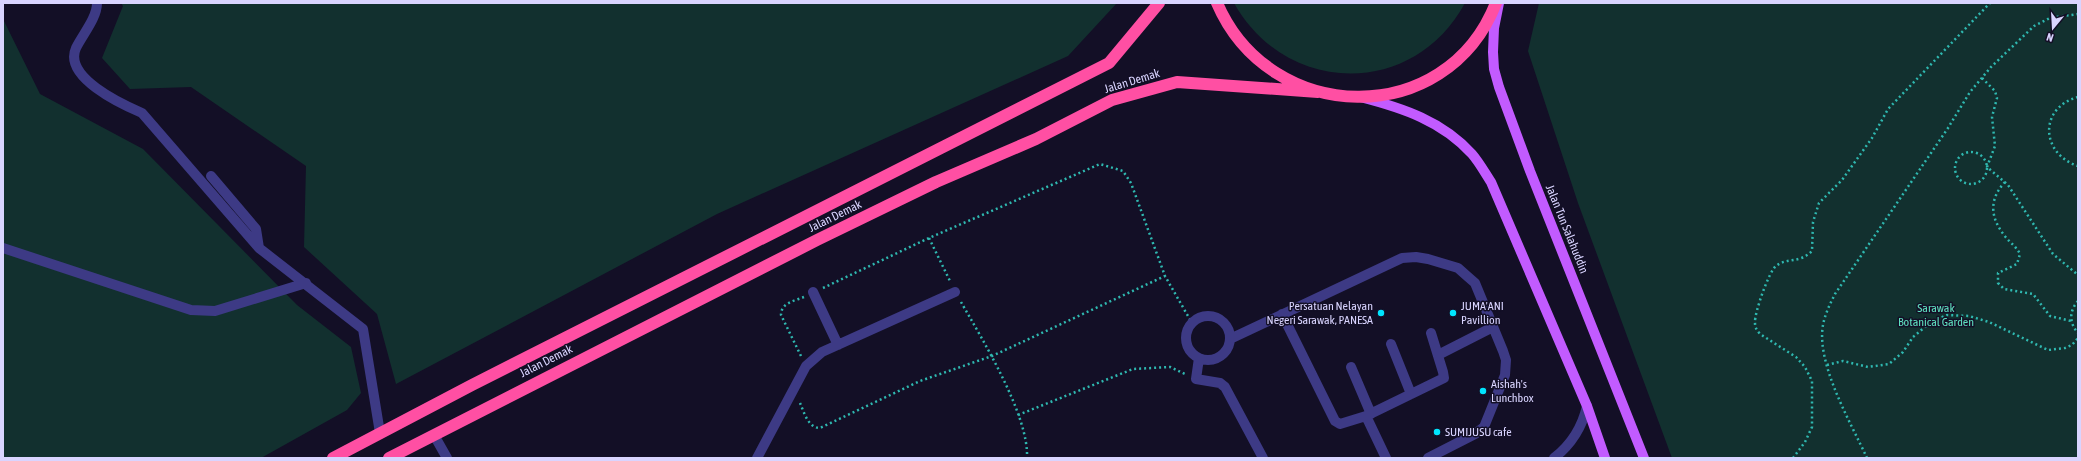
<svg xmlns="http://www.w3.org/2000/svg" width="2081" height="461" font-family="'Asap Condensed',sans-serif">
	<rect width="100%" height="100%" fill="#130f26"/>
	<path fill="#12302f" d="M121,3h996l-49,53 -351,158 -321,170 -19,-70 -73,-67 2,-81 -115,-79 -61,2 -28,-31 21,-52z
		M1234,3h231c-51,95 -179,93 -231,0z
		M1539,3h539v455h-406l-94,-255 -50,-152z
		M3,19l37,75 103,55 154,156 54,42 10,46 -14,17 -86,48h-258z"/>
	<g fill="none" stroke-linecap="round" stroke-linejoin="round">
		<path stroke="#2fb8b0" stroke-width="2.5" stroke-dasharray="2 3" stroke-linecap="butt" d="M1982,78l13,13 2,7 -5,19 3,29 -8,21 21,18 45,69 25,21
			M2078,97c-40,11 -37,57 0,69
			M1955 168a16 16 0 1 1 32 0a16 16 0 1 1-32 0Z
			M2005,182c-16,17 -15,35 -1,53 5,7 12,11 16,19l-3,10 -19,9v10l6,6 29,5 17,22 21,5
			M929,238l21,43
			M823,288l106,-50 171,-74 23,7 8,12 34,93 27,47
			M2078,301c-9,10 -9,22 0,32
			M961,302c21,37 68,113 66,156
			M801,356l-20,-41c0,-12 13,-14 23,-18
			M1827,365l16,-4 25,6 21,-3 14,-12 10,-15 18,-15 16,-7 22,1 20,6 59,28 17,-2 7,-3 6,-7
			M800,403c4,9 8,25 20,25l100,-47 72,-25 173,-80
			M1018,415l115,-46 37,-2 15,7
			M1793,458l12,-16 7,-15v-46l-7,-14 -9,-10 -36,-23c-3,-4 -5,-6 -5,-11 -1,-9 14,-52 21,-57 11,-9 23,-2 36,-15l1,-29 6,-19 23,-23 30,-42 16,-29 102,-106
			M1867,458c-16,-35 -51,-94 -44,-133 2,-11 7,-21 12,-31l113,-166 22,-36 21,-25 43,-41 16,-8 28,-4"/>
		<path stroke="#3d3a85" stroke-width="10" d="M97,3c0,15 -14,31 -21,45 -13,29 45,56 66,65l117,135 104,81 17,104
			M211,176l45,53 3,19
			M3,248l188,62 24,1 91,-28
			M813,292l25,53
			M1282,314l53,107 5,3 26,-8 78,-38 -1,-6 -12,-39
			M1186 338a22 22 0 1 1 44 0a22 22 0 1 1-44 0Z
			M1230,339l172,-81 14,-1 12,2 30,9 9,8 8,7 28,68 3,9 -1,15 -21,52 -9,7 -47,24
			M1391,344l20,50
			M1438,355l55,-28
			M1199,358l-3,21 24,4 5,4 38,71
			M1351,367l20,47
			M1366,416l20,42
			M434,435l13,23
			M757,458l49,-92 16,-14 133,-60
			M1554,458c18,-14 28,-30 33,-52"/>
		<path stroke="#c25bff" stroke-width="10" d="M1499,3l-5,25 -1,24 1,17 5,18 31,84 114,287
			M1360,97c43,11 82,24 112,57 7,8 13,19 19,28l96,224 18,52"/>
		<path stroke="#ff4fa3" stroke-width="12" d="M1217,3c53,123 229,127 279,0
			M333,458l139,-73 637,-322 50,-60
			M389,458l428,-218 119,-58 100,-43 76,-39 65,-18 141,10"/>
	</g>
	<g fill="#00e5ff" stroke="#130f26" stroke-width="1.5">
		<circle cx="1381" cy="313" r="4"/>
		<circle cx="1453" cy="313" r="4"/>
		<circle cx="1483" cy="391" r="4"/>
		<circle cx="1437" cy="432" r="4"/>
	</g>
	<g text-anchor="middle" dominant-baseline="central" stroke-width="3" stroke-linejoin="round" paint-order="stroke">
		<g font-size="12" fill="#d9d4ff" stroke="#130f26">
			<text transform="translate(1132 81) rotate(-17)">Jalan Demak</text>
			<text transform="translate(835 216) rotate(-26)">Jalan Demak</text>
			<text transform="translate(1567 229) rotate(68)">Jalan Tun Salahuddin</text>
			<text transform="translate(546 361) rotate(-27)">Jalan Demak</text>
		</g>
		<g font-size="12" fill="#d9d4ff" stroke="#130f26" text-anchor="start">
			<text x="1373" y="306" text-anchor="end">Persatuan Nelayan<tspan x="1373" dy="14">Negeri Sarawak, PANESA</tspan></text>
			<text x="1461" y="306">JUMA'ANI<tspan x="1461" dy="14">Pavillion</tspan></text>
			<text x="1491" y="384">Aishah's<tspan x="1491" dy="14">Lunchbox</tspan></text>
			<text x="1445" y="432">SUMIJUSU cafe</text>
		</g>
		<g font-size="12" fill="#5fe0c0" stroke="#130f26">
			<text x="1936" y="308">Sarawak<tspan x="1936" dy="14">Botanical Garden</tspan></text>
		</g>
	</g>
	<rect width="2081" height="461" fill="none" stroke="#d9d4ff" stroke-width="8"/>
	<g transform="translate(2053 28) rotate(198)" stroke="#130f26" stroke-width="3" paint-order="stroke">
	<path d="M0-3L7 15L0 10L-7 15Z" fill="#d9d4ff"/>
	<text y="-6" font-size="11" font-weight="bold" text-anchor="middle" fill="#d9d4ff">N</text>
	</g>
</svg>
